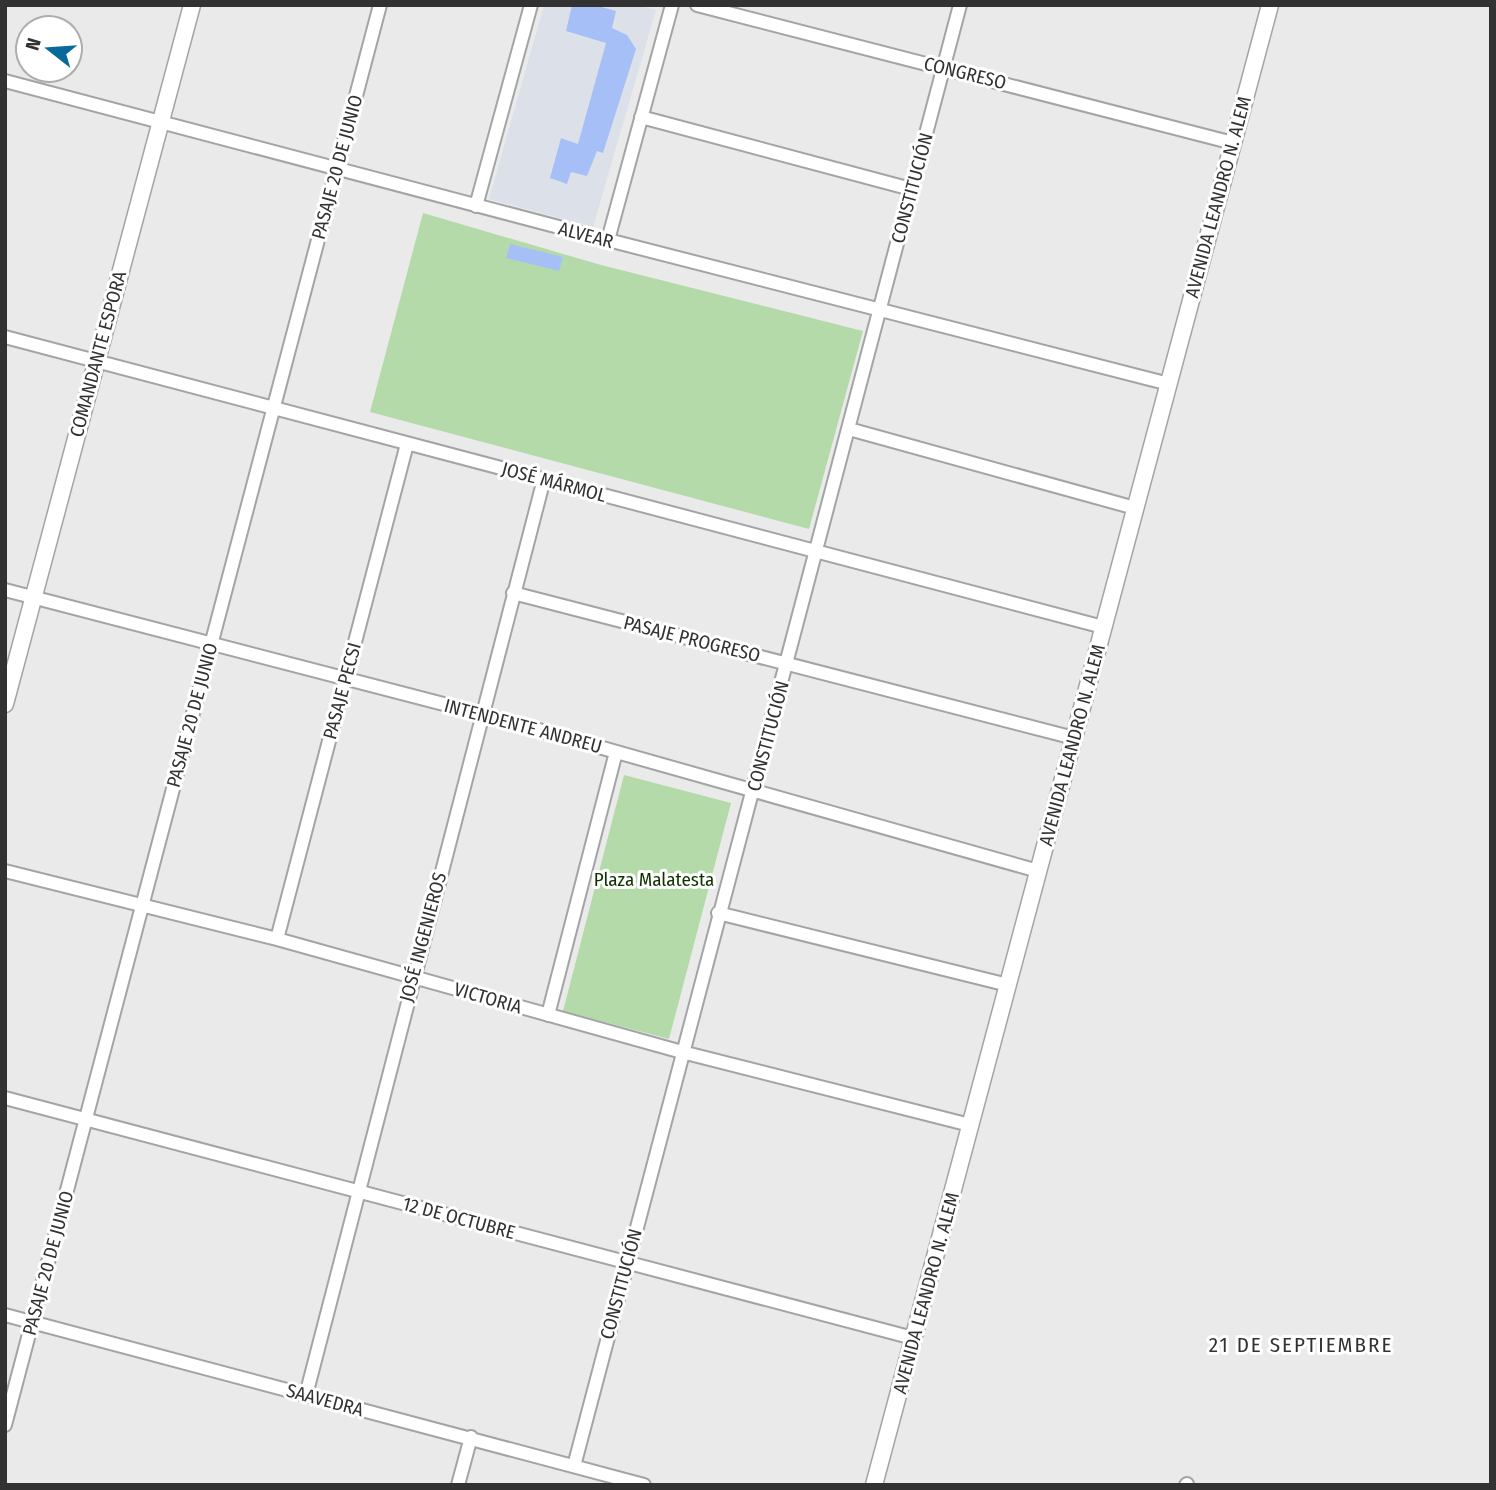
<svg xmlns="http://www.w3.org/2000/svg" width="1496" height="1490" font-family="'Fira Sans Condensed',sans-serif">
	<rect width="100%" height="100%" fill="#eaeaeb"/>
	<path fill="#dce0e8" d="M544,5h93l19,5 -63,217 -104,-28z"/>
	<path fill="#b5daa9" d="M423,213l178,52 262,66 -54,198 -439,-117z
		M624,775l107,28 -62,236 -106,-28z"/>
	<path fill="#a6c0f7" d="M572,5h22l22,6 -4,17 15,7 9,14 -33,104 -6,-2 -10,25 -16,-4 -4,12 -17,-6 11,-40 17,6 28,-101 -40,-12z
		M510,244l53,13 -4,14 -53,-13z"/>
	<g fill="none" stroke-linecap="round" stroke-linejoin="round">
		<g stroke="#a3a4a5" stroke-width="16">
			<path id="minor" d="M697,5l536,138
				M5,81l603,159 561,144
				M641,117l270,72
				M476,206l55,-201
				M608,240l64,-235
				M5,337l1098,290
				M849,429l286,79
				M5,590l477,124 556,157
				M513,593l561,145
				M5,871l272,68 405,113 288,73
				M718,913l290,72
				M277,939l130,-495
				M548,1015l68,-263
				M5,1098l908,240
				M5,1315l639,170
				M306,1395l238,-916
				M5,1425l375,-1420
				M574,1466l386,-1461
				M458,1485l13,-48
				M1186,1485l1,-1"/>
		</g>
		<g stroke="#a3a4a5" stroke-width="19">
			<path id="tertiary" d="M5,704l187,-699
				M874,1485l396,-1480"/>
		</g>
		<use href="#minor" stroke="#fff" stroke-width="12"/>
		<use href="#tertiary" stroke="#fff" stroke-width="16"/>
	</g>
	<g text-anchor="middle" dominant-baseline="central" stroke-width="6" stroke-linejoin="round" paint-order="stroke">
		<g font-size="19" fill="#323232" stroke="#fff">
			<text transform="translate(965 73) rotate(14)">CONGRESO</text>
			<text transform="translate(337 167) rotate(-75)">PASAJE 20 DE JUNIO</text>
			<text transform="translate(912 188) rotate(-75)">CONSTITUCIÓN</text>
			<text transform="translate(1218 197) rotate(-75)">AVENIDA LEANDRO N. ALEM</text>
			<text transform="translate(586 235) rotate(15)">ALVEAR</text>
			<text transform="translate(98 354) rotate(-75)">COMANDANTE ESPORA</text>
			<text transform="translate(554 482) rotate(15)">JOSÉ MÁRMOL</text>
			<text transform="translate(692 639) rotate(14)">PASAJE PROGRESO</text>
			<text transform="translate(342 691) rotate(-75)">PASAJE PECSI</text>
			<text transform="translate(192 715) rotate(-75)">PASAJE 20 DE JUNIO</text>
			<text transform="translate(523 726) rotate(15)">INTENDENTE ANDREU</text>
			<text transform="translate(768 736) rotate(-75)">CONSTITUCIÓN</text>
			<text transform="translate(1072 745) rotate(-75)">AVENIDA LEANDRO N. ALEM</text>
			<text transform="translate(423 937) rotate(-75)">JOSÉ INGENIEROS</text>
			<text transform="translate(488 998) rotate(16)">VICTORIA</text>
			<text transform="translate(459 1218) rotate(15)">12 DE OCTUBRE</text>
			<text transform="translate(48 1263) rotate(-75)">PASAJE 20 DE JUNIO</text>
			<text transform="translate(621 1284) rotate(-75)">CONSTITUCIÓN</text>
			<text transform="translate(926 1293) rotate(-75)">AVENIDA LEANDRO N. ALEM</text>
			<text transform="translate(325 1400) rotate(15)">SAAVEDRA</text>
		</g>
		<g font-size="19" fill="#0e3300" stroke="#fff">
			<text x="654" y="879">Plaza Malatesta</text>
		</g>
		<g font-size="21" letter-spacing="2" fill="#323232" stroke="#fff">
			<text x="1301" y="1345">21 DE SEPTIEMBRE</text>
		</g>
	</g>
	<rect width="1496" height="1490" fill="none" stroke="#323232" stroke-width="14"/>
	<g transform="translate(49 49) rotate(287)"><circle r="33" fill="#ffffff" stroke="#adadad" stroke-width="2"/>
	<path d="M0-5L12 26L0 18L-12 26Z" fill="#096998"/>
	<text y="-10" font-size="19" font-weight="bold" text-anchor="middle" fill="#323232">N</text>
	</g>
</svg>
